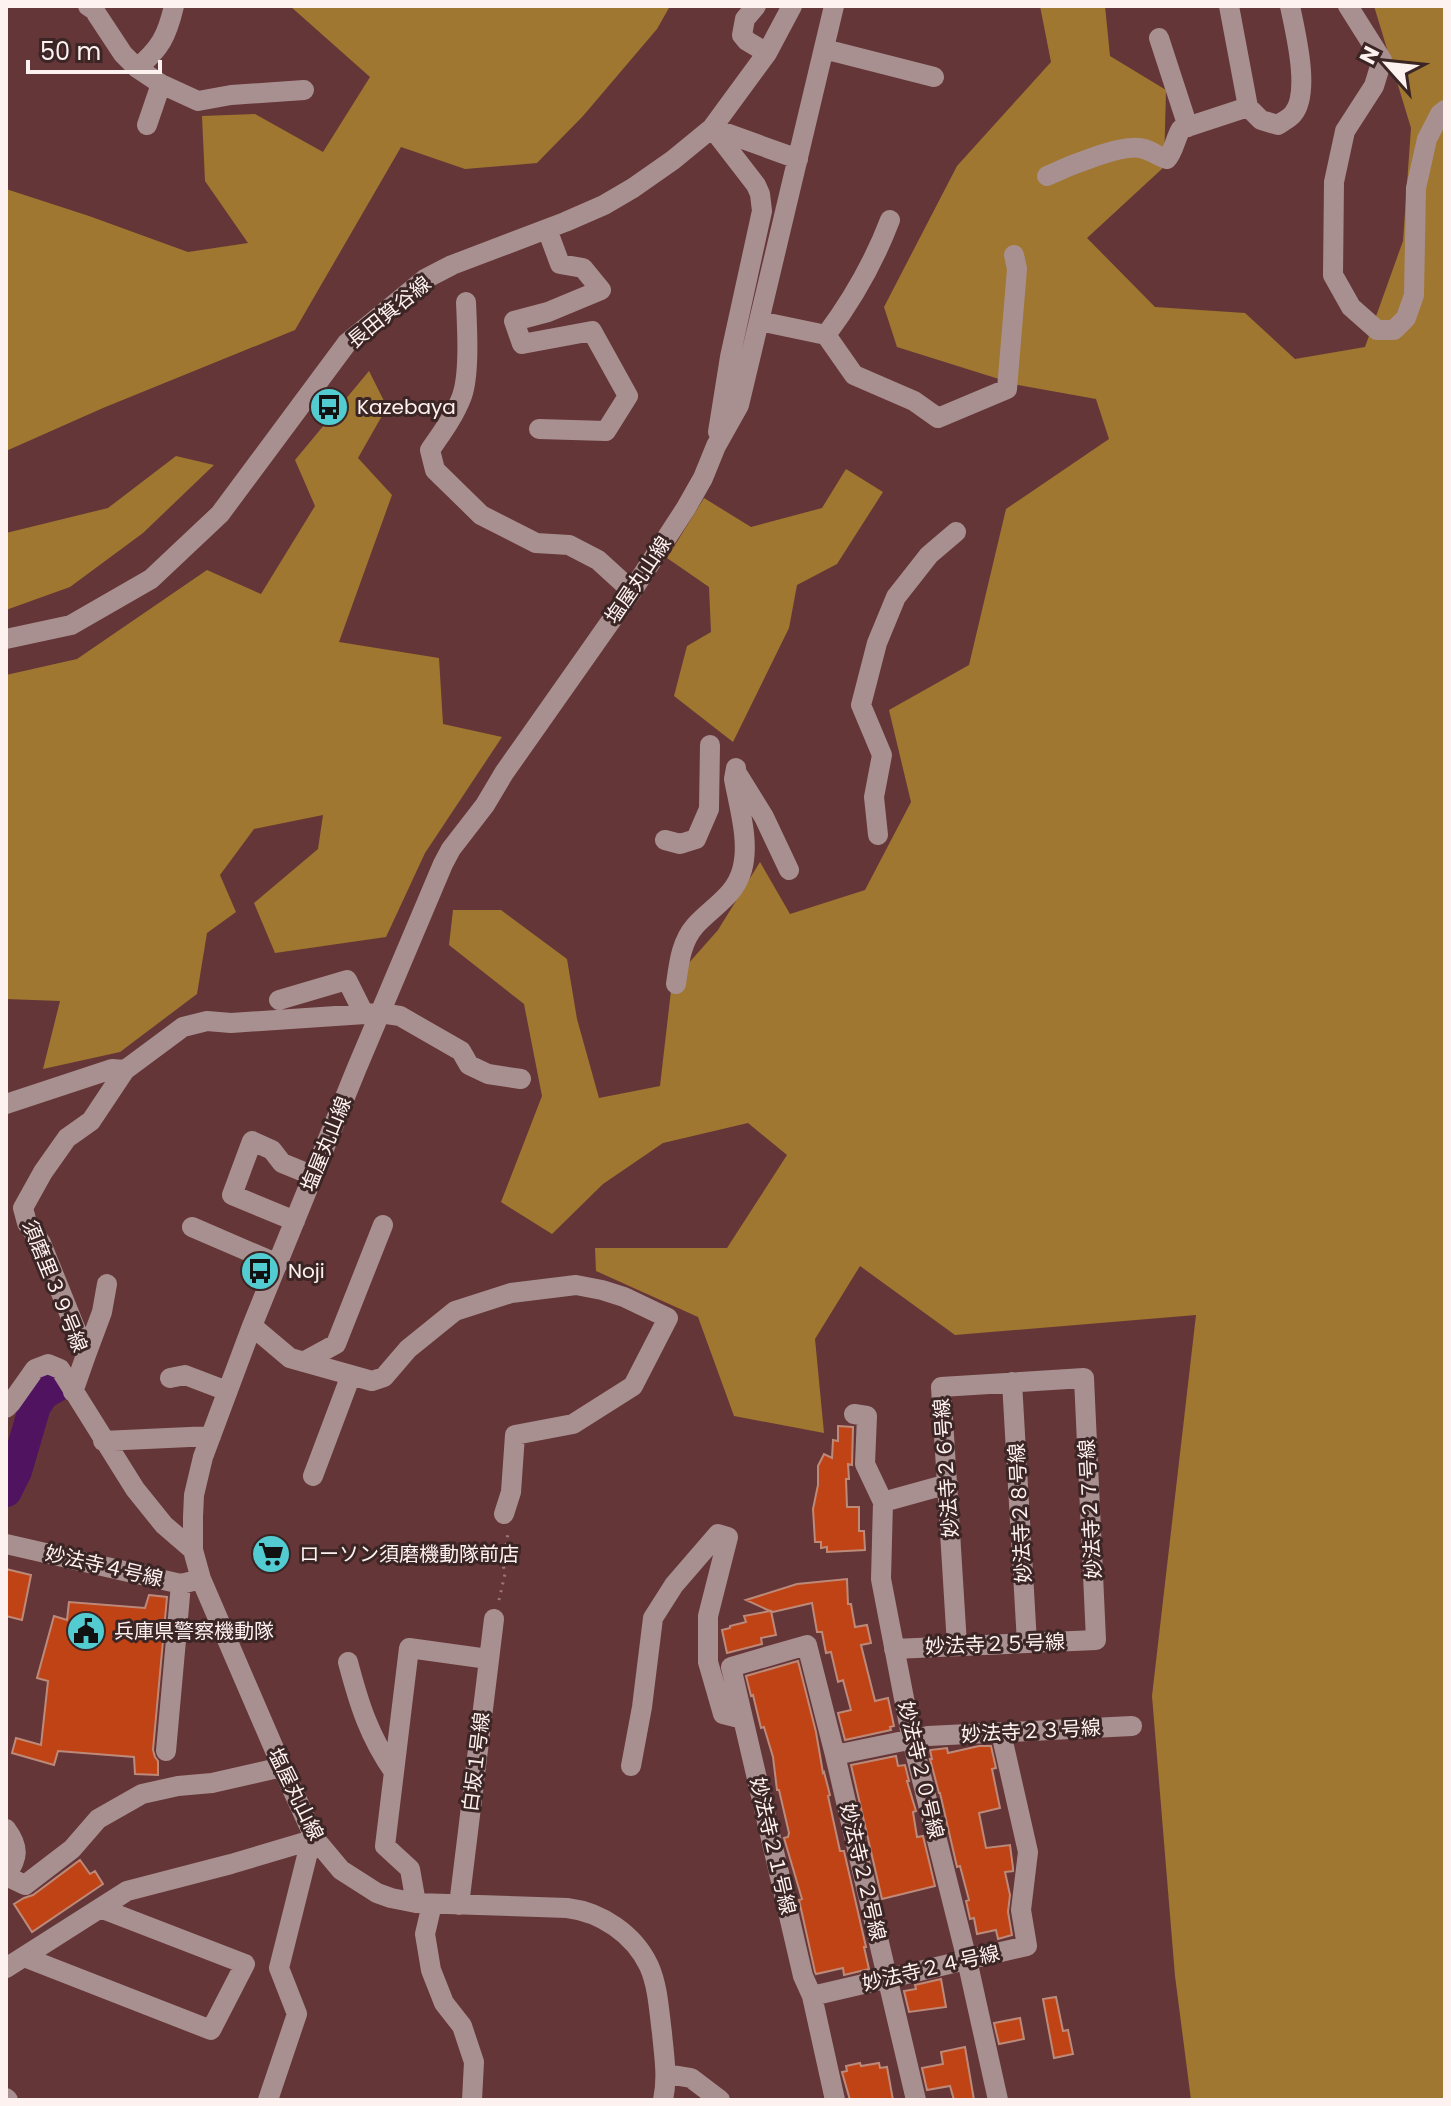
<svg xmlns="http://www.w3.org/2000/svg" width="1451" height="2106" font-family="Poppins,'Noto Sans JP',sans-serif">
	<rect width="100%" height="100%" fill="#653638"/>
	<path fill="#9f7730" d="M290,6h380l-13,23 -74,87 -46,47 -72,6 -64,-22 -106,183 -192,78 -97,43v-262l83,27 99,36 60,-9 -43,-62 -3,-65 53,-2 68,38 47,-75z
		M1040,6h65l5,50 56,34 -2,77 -77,71 68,69 90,6 50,46 70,-12 38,-106 8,-113 -37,-122h71v2094h-254l-16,-124 -23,-280 44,-381 -241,20 -95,-69 -45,73 9,94 -90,-17 -36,-99 -102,-46 -1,-23h132l60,-93 -39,-32 -85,20 -60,41 -51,50 -51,-32 41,-106 -18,-92 -75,-59 4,-35h48l66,49 10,60 22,79 61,-12 12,-104 46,-52 42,-68 30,52 75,-24 46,-88 -22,-92 80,-45 37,-156 103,-70 -13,-40 -78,-14 -121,-38 -13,-40 73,-141 94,-104z
		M369,371l18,36 -29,51 34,37 -53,147 100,16 4,66 59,13 -77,116 -39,84 -111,16 -21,-50 64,-54 5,-34 -69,14 -34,46 16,37 -29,21 -10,61 -77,58 -77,17 17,-68 -54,-2v-324l71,-16 130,-89 54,24 54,-88 -20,-46z
		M176,456l38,9 -71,68 -73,54 -64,23v-77l102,-25z
		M846,469l37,23 -46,72 -40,21 -8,43 -56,114 -59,-46 13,-50 24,-14 -2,-45 -42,-29 37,-60 47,29 71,-19z"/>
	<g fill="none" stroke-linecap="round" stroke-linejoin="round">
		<path stroke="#501360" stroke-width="32" d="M6,1491l10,-20 19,-65 8,-12 17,-10"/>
	</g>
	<path fill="#bf4315" stroke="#bd8a7a" stroke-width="2" d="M838,1426l15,1 -1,38 -4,-1 1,15h-3l1,28h12v24h5l1,19 -38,2v-5l-6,1v-6h-6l-2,-33 5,-24v-19l6,-12 8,4 1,-18 5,1z
		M6,1569l25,6 -9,45 -16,-4z
		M847,1579l1,25h3l4,23 12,-2 4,18 -10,2 14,56 13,-3 6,28 -4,1 1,3 -46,10 -7,-27 13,-3 -8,-30 -5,2 -7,-30 -5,1 -4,-21h-5l-5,-29 -39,9 -2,-1 5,24 -15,3 1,6 -35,9 -5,-23 8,-2v-2l16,-4 -2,-6 26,-5 -24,-11 51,-16z
		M149,1595l18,2 -14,153 2,7 3,4v14l-23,-1 -1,-17 -76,-6 -4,14 -42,-12 4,-15 25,7 7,-64 -11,-3 17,-62 13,4 2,-18 76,6z
		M798,1661l18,71 7,41 1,-1 6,23 -2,1 12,55h4l22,96h-2l5,22 -25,6 -1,-7 -27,6 -1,-2 -16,-72 3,-1 -18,-61 4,-1 1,-4 -10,-43h-2l-4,-33 -9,-30 -3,1 -8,-33 -2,1 -5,-20z
		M979,1746h12l5,22 -4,1 8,39 -21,5 7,35 24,-3 3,23v3l-8,1 5,23 -2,17 4,23 -14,4 -2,-9 -19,4 -3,-16 -4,1 -4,-18 3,-1 -9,-34 -3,1 -17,-74h-1l-9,-34h2l-2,-9 17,-2 1,5z
		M896,1756l2,10 7,-1 4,16h-2l9,30 -3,1 4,25 6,-1 12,50 -53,13 -31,-134z
		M80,1860l10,14 5,-3 8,13 -71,48 -18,-28 10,-6 9,-3z
		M941,1979l5,28 -37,5 -5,-21 12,-2 -1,-4z
		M1056,1997l7,34 5,-1 5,24 -19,4 -11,-59z
		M1020,2018l4,21 -25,5 -5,-21z
		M965,2047l9,53h-20l-4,-14 -23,4 -5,-22 21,-4 -2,-12z
		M860,2063l1,3 18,-3 1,5 7,-1 6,33h-43l-8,-28 5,-1 -1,-5z"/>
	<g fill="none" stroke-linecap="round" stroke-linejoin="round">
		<path stroke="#9a7778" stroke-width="3" stroke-dasharray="2 6" stroke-linecap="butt" d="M499,1600l6,-26 -2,-10 5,-31"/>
		<path stroke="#a99090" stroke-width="20" d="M88,6l6,4 29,44 14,14 24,16 37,17 33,-6 73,-5
			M756,6l-11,13 -3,16 5,6 20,12
			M1229,6l19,101 13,13 17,5c4,-3 12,-7 15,-11 18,-21 2,-83 -3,-108
			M1348,6l34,54 -8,26 -29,45 -11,51 -1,93 18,32 26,23h17l12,-12 8,-23 2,-107 11,-49 13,-25 5,-4
			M1159,38l29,89
			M824,49l110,28
			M137,68c23,-19 30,-32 37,-62
			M147,125l14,-41
			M712,128l44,57 4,9 2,17 -32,146 -12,75
			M712,128l86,31
			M1047,176c19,-9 78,-34 97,-27 8,2 15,8 23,10 7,-8 8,-20 14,-30l67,-22
			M466,302c1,24 4,71 -4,94 -7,19 -20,37 -32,54l5,20 46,45 55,28 33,2 29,15 34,31
			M759,321l67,14 28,40 60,26 24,17 69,-29 10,-120 -3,-14
			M826,335c27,-36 48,-73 64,-115
			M539,429l67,2 22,-35 -36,-65 -70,13 -8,-23 34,-9 53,-22 -18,-22 -23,-4 -13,-35
			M6,639l65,-14 80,-46 69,-65 127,-171 78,-64 27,-14 113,-43 39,-17 29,-17 40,-28 39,-32 55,-75 25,-47
			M738,775l26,42 25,53
			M878,835l-4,-38 8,-42 -21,-50 16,-62 19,-46 33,-42 27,-23
			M665,840l15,4 16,-5 13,-30 1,-64
			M676,984c3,-21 5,-42 19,-58 17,-19 40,-30 47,-56 8,-28 -3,-63 -8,-91l2,-11
			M279,1000l68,-20 17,34
			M6,1104l106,-35 13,1 58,-43 24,-6 24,2 149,-10 20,3 61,35 8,14 19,9 33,5
			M295,1221l-63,-26 20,-54 20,9 10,13 32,13
			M192,1227l86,37
			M252,1326l38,32 82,23 12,-4 24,-28 47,-38 56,-18 65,-8 26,5 22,7 44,21 -35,68 -60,38 -58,11 -4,57 -7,22
			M86,1355l16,-43 5,-28
			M303,1362l33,-18 47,-119
			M170,1378l15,-3 42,16
			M1012,1382l15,261
			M73,1392l13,-37 -45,-112 -14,-20 -4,-15 20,-36 24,-34 24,-17 34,-51
			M6,1408l5,-5 24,-34 13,-5 12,5 75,120 29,36 29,25
			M854,1414l13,2 -2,48 18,38
			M103,1441l108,-5
			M313,1476l38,-101
			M948,1484l-65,18 -2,77 31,161 55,220 31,140
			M6,1544l175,40 20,-5
			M894,1649l202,-9 -12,-262 -143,9 16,258
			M348,1662c11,42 21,74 46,110l-9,74 25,23 6,34
			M166,1751l15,-167
			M835,1755l93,-19 204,-10
			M631,1766l11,-59 11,-89 21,-33 44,-51 10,3 -20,79v46l15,52 20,5
			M394,1772l15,-124 79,11
			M6,1829c14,19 12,29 0,47
			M6,1876l19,9 47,-36 26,-30 44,-25 36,-8 34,-3 70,-16
			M432,1904l-7,30 6,36 13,33 18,23 12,36 -2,38
			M459,1905l35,-286
			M24,1957l187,73 34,-66 -145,-56
			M6,1968l121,-77 104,-27 84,-25
			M812,1996l215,-50 -6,-36 7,-58 -27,-119
			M667,2074l24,4 29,22
			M6,2098l2,2
			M268,2100l29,-86 -18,-46 28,-112 8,-17
			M663,2100c5,-23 1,-44 -1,-67 -3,-22 -4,-47 -13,-67 -15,-32 -48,-54 -82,-58l-151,-5 -25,-5 -14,-5 -36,-23 -26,-31 -33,-72 -81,-188 -8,-29v-33l1,-22 9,-38 49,-131 104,-256 87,-206 8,-15 34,-44 19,-32 128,-182 54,-83 17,-30 13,-32 23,-41 95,-399
			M835,2100l-23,-104 -9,-20 -72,-309 76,-22 28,110 81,345"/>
	</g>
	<defs>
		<g id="bus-disc" transform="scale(2)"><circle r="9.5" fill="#52ccd1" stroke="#3b2525"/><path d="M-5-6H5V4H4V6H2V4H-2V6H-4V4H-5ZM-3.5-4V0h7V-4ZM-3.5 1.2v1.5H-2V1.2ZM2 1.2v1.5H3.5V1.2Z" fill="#111"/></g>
		<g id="supermarket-disc" transform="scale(2)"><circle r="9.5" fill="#52ccd1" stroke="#3b2525"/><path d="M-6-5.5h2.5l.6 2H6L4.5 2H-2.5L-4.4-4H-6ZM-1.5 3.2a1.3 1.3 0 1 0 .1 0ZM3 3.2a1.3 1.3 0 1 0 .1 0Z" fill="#111"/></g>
		<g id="civic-disc" transform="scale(2)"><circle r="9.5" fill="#52ccd1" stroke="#3b2525"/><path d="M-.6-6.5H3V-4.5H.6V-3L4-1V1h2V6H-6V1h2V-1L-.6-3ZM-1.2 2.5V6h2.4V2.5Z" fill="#111"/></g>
	</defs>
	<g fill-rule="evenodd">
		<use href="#bus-disc" x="329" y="407"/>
		<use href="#bus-disc" x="260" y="1271"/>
		<use href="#supermarket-disc" x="271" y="1554"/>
		<use href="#civic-disc" x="86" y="1631"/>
	</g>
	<g text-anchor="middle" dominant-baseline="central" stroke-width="6" stroke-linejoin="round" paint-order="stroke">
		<g font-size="20" fill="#fef2f1" stroke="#3b2525">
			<text transform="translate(389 312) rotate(-39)">長田箕谷線</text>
			<text transform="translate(638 580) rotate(-56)">塩屋丸山線</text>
			<text transform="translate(326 1144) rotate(-68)">塩屋丸山線</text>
			<text transform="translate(55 1286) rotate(68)">須磨里３９号線</text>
			<text transform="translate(946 1468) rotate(-94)">妙法寺２６号線</text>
			<text transform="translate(1090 1509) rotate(-93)">妙法寺２７号線</text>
			<text transform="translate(1020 1513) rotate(-93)">妙法寺２８号線</text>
			<text transform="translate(104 1566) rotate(13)">妙法寺４号線</text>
			<text transform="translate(995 1644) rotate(-2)">妙法寺２５号線</text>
			<text transform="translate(1031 1731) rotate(-3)">妙法寺２３号線</text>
			<text transform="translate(476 1762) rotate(-83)">白坂１号線</text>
			<text transform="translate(921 1770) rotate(77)">妙法寺２０号線</text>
			<text transform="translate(296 1794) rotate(64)">塩屋丸山線</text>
			<text transform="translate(773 1846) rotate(77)">妙法寺２１号線</text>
			<text transform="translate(863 1872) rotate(77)">妙法寺２２号線</text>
			<text transform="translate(931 1968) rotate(-13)">妙法寺２４号線</text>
		</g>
		<g font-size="20" fill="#fef2f1" stroke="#3b2525" text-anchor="start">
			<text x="357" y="407">Kazebaya</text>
			<text x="288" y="1271">Noji</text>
			<text x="299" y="1554">ローソン須磨機動隊前店</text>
			<text x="114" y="1631">兵庫県警察機動隊</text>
		</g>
	</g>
	<rect width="1451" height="2106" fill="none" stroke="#fef2f1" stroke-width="16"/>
	<g transform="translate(1387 64) rotate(297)" stroke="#3b2525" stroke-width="6" paint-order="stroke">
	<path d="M0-6L14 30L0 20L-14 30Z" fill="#fef2f1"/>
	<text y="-12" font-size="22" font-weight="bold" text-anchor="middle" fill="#fef2f1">N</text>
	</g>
	<path d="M28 60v12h132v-12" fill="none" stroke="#fef2f1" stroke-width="4"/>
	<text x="40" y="60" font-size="24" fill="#fef2f1" stroke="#3b2525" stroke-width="6" paint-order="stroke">50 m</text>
</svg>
